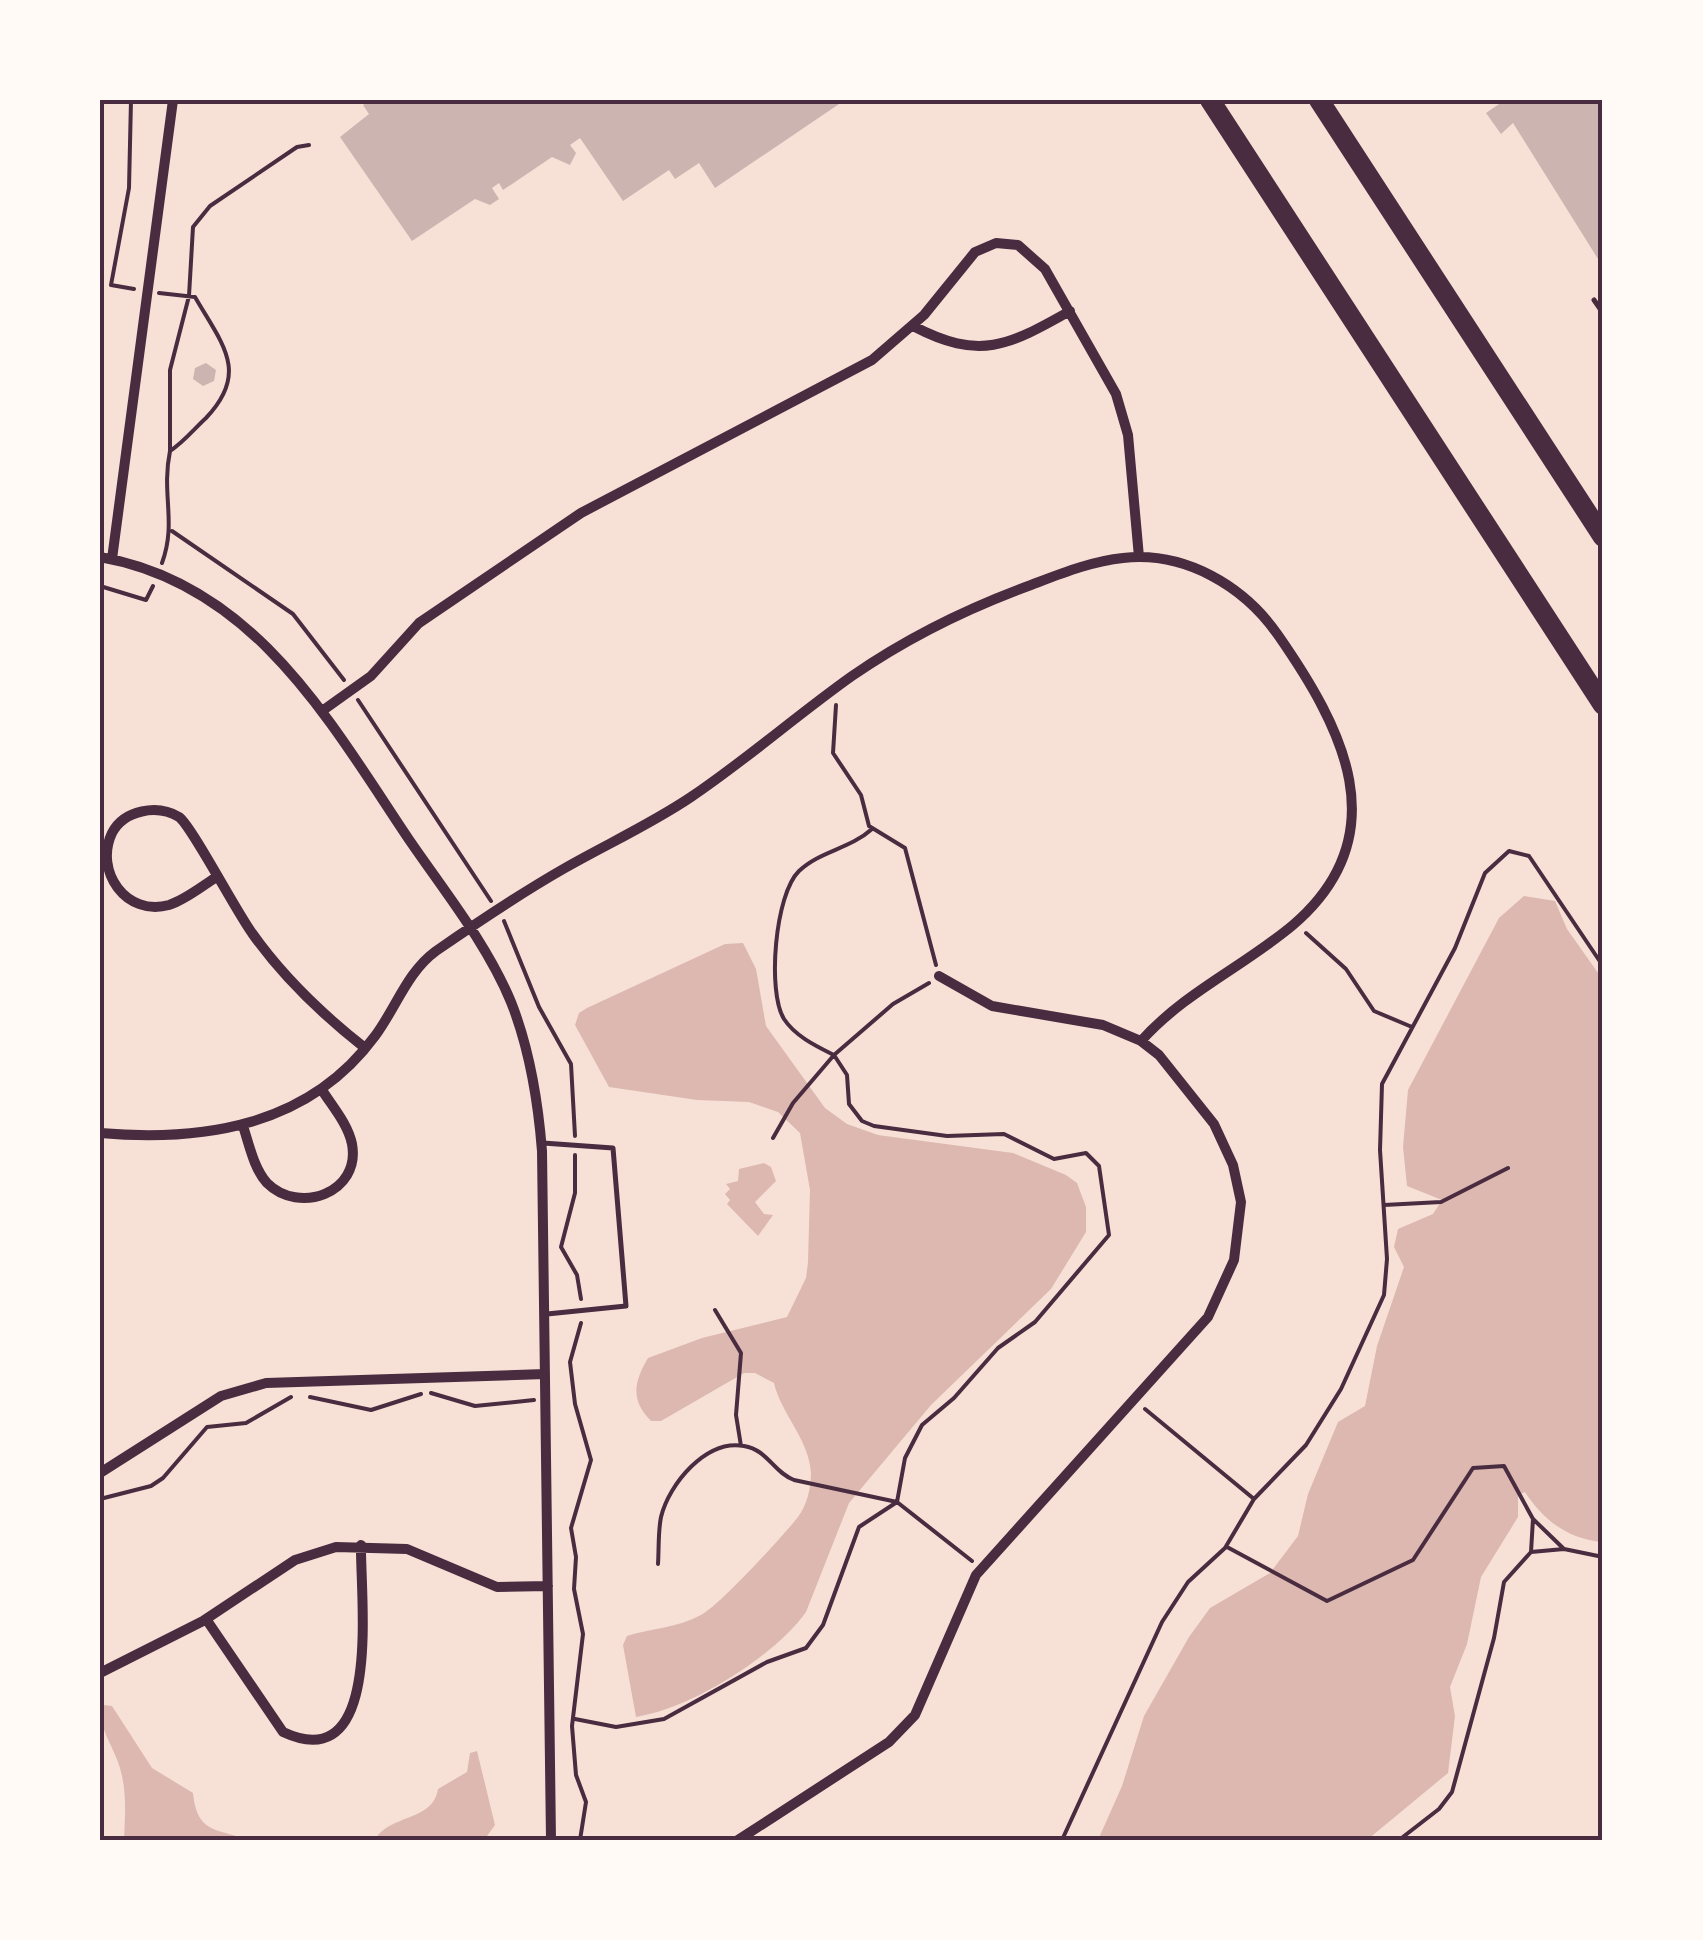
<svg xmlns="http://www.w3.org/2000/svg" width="1703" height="1940" font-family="'Work Sans',sans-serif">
	<rect width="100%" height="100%" fill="#f7e1d7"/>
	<path fill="#dcb8b0" d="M1524,896l31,5 12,28 36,51v562c-35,-3 -59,-21 -78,-50l-7,3v22l-37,60 -14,67 -17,43 5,29 -7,57 -81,67h-269l24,-54 22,-70 45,-79 21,-29 60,-35 28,-37 10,-42 30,-72 27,-16 12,-60 27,-79 -10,-20 4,-18 35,-15 9,-14 -35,-14 -4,-39 5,-57 91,-172z
		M743,943l13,26 10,57 59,82 22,16 31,11 135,18 53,22 11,8 9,24v25l-35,57 -120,116 -82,98 -43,109c-32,45 -116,97 -170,105l-13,-72 4,-9c25,-8 50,-8 74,-21 18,-9 82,-79 97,-98 9,-12 13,-29 13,-44 -2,-34 -30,-59 -37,-90l-19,-10h-11l-83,48h-10c-21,-21 -17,-39 -3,-63l54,-20 85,-21 19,-39 2,-16 2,-72 -10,-57 -22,-21 -29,-10 -52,-2 -88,-13 -34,-62 4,-12 8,-5 138,-64z
		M764,1163l7,4 5,14 -21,21 9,12 9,1 -15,21 -31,-32 3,-4 -5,-6 5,-5 -4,-5 12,-3 1,-12z
		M104,1705l8,1 40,62 41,25c4,42 26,35 54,47h-123c1,-25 3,-48 -4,-72 -6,-21 -20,-37 -20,-60z
		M477,1751l18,74 -11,15h-109c14,-26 58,-18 63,-51l29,-17 3,-19z"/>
	<path fill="#ccb4b1" d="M371,100h474l-130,88 -16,-25 -24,16 -6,-9 -46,31 -43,-63 -10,7 6,8 -6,12 -18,-8 -49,33 -4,-7 -7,5 7,11 -9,6 -15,-6 -63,42 -72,-104 29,-23 -6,-9z
		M1497,100h106v167l-90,-144 -12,11 -15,-21 13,-9z
		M206,363l10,7 -2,11 -11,5 -10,-7 2,-11z"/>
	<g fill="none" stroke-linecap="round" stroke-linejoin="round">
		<path stroke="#4a2c40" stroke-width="4" d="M131,100l-2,88 -18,97 23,4
			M159,293l36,4c27,47 55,75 11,121 -12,11 -22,24 -36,33v-81l19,-74 4,-69 17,-21 87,-59 12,-2
			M172,531l121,83 51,66
			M162,563c15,-41 -1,-68 8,-112
			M100,586l46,14 7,-14
			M358,700l133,201
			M836,705l-3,48 28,42 8,31 36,22 31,117
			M504,921l35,86 32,57 4,72
			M1306,933l40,36 28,42 38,16
			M929,983l-36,21 -59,51 13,20 2,29 13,17 12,5 73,10 57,-2 50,25 32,-6 13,13 10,69 -74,87 -37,26 -44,50 -32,27 -17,33 -8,44 75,59
			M773,1138l20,-35 41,-48c-18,-9 -39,-19 -50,-36 -17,-27 -9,-125 15,-148 21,-20 51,-22 73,-42
			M575,1155v38l-14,54 16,28 4,24
			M1384,1205l57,-3 67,-34
			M715,1310l26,43 -5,62 5,31
			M431,1393l44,13 59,-6
			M310,1397l61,13 50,-16
			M100,1499l51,-13 12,-8 44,-51 39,-4 45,-26
			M1254,1499l52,-54 35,-56 43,-94 3,-36 -7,-109 2,-66 73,-136 30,-75 24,-22 20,5 74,110
			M1227,1547l100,54 86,-41 60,-92 31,-2 29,53
			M1564,1549l39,8
			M658,1564c1,-16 0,-32 3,-47 8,-33 45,-78 83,-71 24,4 29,26 50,34l103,22
			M575,1719l41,8 48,-8 103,-57 39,-14 17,-23 36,-98 38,-25
			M580,1840l6,-38 -10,-27 -4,-49 11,-92 -9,-45 2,-32 -5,-29 20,-68 -16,-56 -5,-42 11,-39
			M1062,1840l100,-218 26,-40 37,-34 29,-49 -109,-90
			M1399,1840l40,-31 13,-17 42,-154 10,-56 27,-30 33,-3 -31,-30 -2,33"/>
		<path stroke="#4a2c40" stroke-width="5" d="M1594,300l9,13
			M543,1143l70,5 13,158 -79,8"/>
		<path stroke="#4a2c40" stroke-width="10" d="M913,326c67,35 95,20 157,-15
			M100,557c155,27 230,165 310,284 35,51 77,103 101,161 19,48 27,98 31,149l9,689
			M112,559l61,-459
			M322,711l49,-35 48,-53 162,-110 291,-153 52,-45 51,-63 21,-9 22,2 27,24 71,125 12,41 11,122
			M215,878c-14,9 -30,22 -46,27 -43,12 -75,-34 -57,-72 12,-23 45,-29 67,-16 12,8 58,96 73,116 31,44 71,82 113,115
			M243,1126c6,18 11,43 24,57 32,32 94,10 85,-39 -4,-20 -20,-38 -30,-54
			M100,1133c104,9 209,-7 275,-97 21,-28 32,-64 61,-85 42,-29 85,-58 129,-83 42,-24 86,-44 126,-71 55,-37 106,-82 161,-121 55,-38 116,-68 179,-91 29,-11 61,-24 92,-27 62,-7 121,28 155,77 64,92 121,199 15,290 -50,42 -108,67 -152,116
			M100,1473l121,-77 45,-13 279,-9
			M206,1619l77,113c101,47 77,-134 78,-187
			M100,1673l103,-52 92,-61 41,-13 71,2 90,38 51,-1
			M738,1840l151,-98 26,-27 61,-140 232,-258 26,-57 7,-58 -8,-37 -19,-41 -55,-69 -18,-14 -38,-16 -111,-19 -53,-30"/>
		<path stroke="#4a2c40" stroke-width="20" d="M1210,100l393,605
			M1319,100l284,437"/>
	</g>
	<rect width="1703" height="1940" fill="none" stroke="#fffaf5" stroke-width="205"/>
	<rect x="102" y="102" width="1498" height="1736" fill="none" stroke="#4a2c40" stroke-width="4"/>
</svg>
